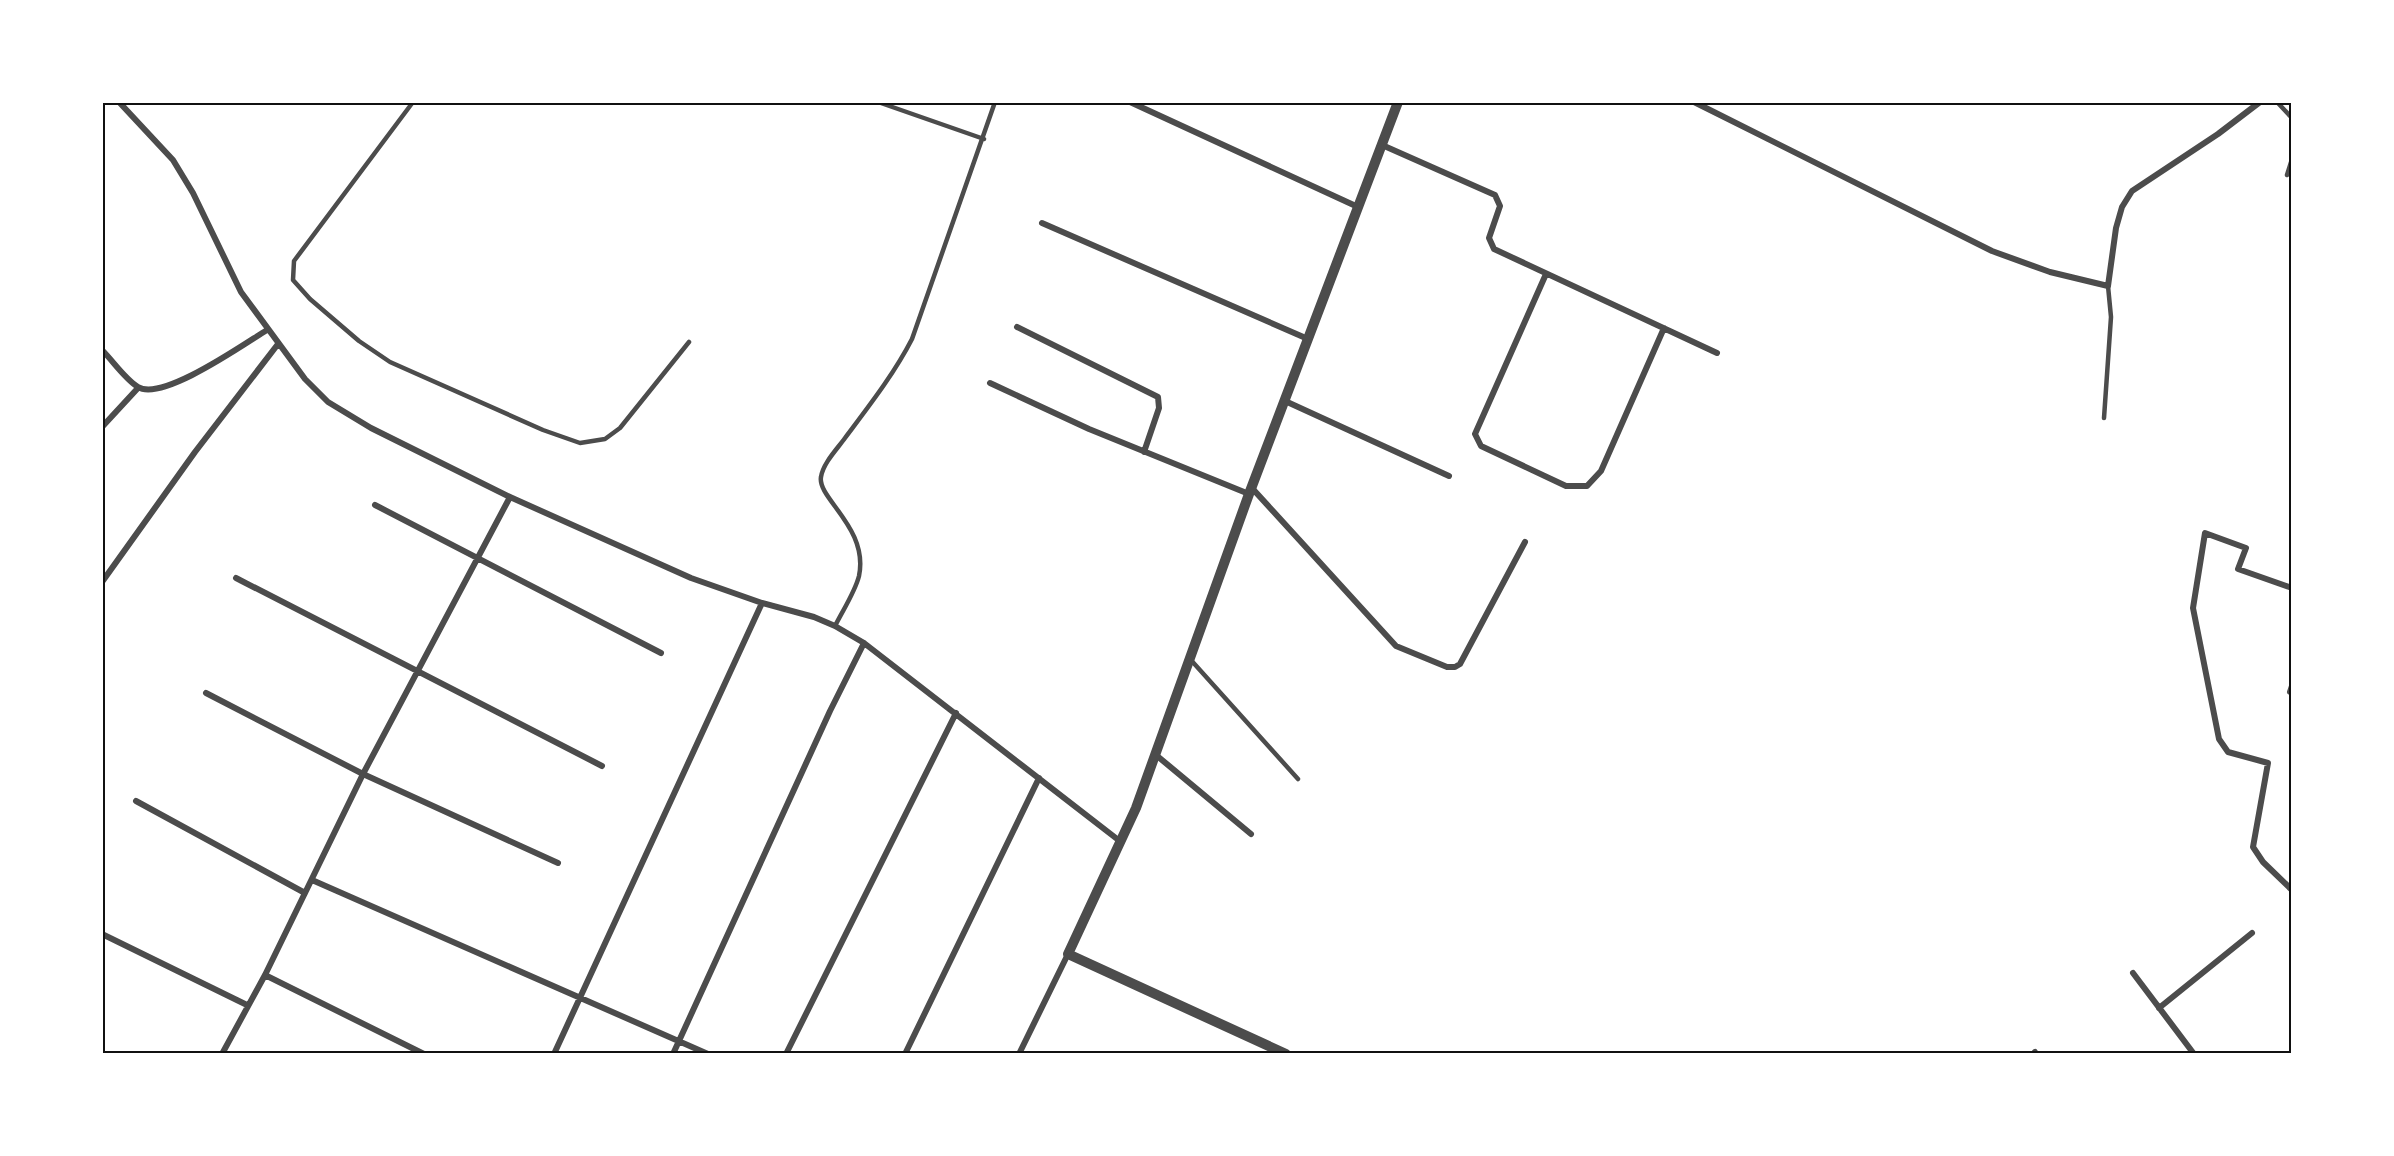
<svg xmlns="http://www.w3.org/2000/svg" width="2394" height="1156" font-family="'Crimson Pro',serif">
	<rect width="100%" height="100%" fill="#fff"/>
	<g fill="none" stroke-linecap="round" stroke-linejoin="round">
		<path stroke="#4c4c4c" stroke-width="4.5" d="M413,102l-119,159 -1,19 17,19 49,42 31,21 153,68 37,13 25,-4 15,-11 69,-86
			M878,102l106,37
			M2277,102l15,16
			M2287,175l5,-16
			M2104,418l7,-101 -3,-31
			M835,626c8,-16 20,-34 24,-50 10,-48 -42,-78 -38,-99 2,-14 17,-29 24,-39 24,-32 49,-64 67,-99l83,-237
			M1190,659l108,120"/>
		<path stroke="#4c4c4c" stroke-width="6" d="M119,102l54,58 20,33 48,99 64,87 23,23 43,26 139,69 181,81 71,25 52,14 21,9 29,17 257,199
			M1130,102l228,105
			M1694,102l298,149 58,21 58,14 8,-58 6,-21 10,-16 86,-57 42,-32
			M1382,145l113,50 5,11 -11,32 5,11 223,104
			M1042,223l266,116
			M1546,274l-71,160 6,12 85,40h21l14,-15 63,-143
			M1017,327l141,70 1,11 -15,44
			M102,350c11,11 23,29 36,37 24,15 106,-43 129,-57
			M990,383l99,46 160,65
			M1285,401l164,75
			M102,427l36,-39
			M1251,487l145,159 51,21h8l5,-3 65,-122
			M375,505l286,148
			M236,578l366,188
			M102,582l93,-130 83,-108
			M2292,588l-54,-19 8,-21 -41,-15 -12,75 26,131 9,13 40,11 -15,84 10,15 29,28
			M2290,692l2,-6
			M206,693l157,81 195,89
			M1156,755l95,79
			M136,801l169,92
			M312,880l396,174
			M102,934l145,71
			M2133,973l61,81
			M265,975l159,79
			M2159,1008l93,-75
			M2035,1052l1,2
			M222,1054l43,-79 98,-201 147,-277
			M554,1054l208,-451
			M673,1054l157,-343 34,-68
			M786,1054l170,-341
			M905,1054l134,-276
			M1019,1054l49,-100"/>
		<path stroke="#4c4c4c" stroke-width="10" d="M1286,1054l-218,-100 68,-146 113,-314 149,-392"/>
	</g>
	<rect width="2394" height="1156" fill="none" stroke="#ffffff" stroke-width="207"/>
	<rect x="104" y="104" width="2186" height="948" fill="none" stroke="#111" stroke-width="2"/>
</svg>
